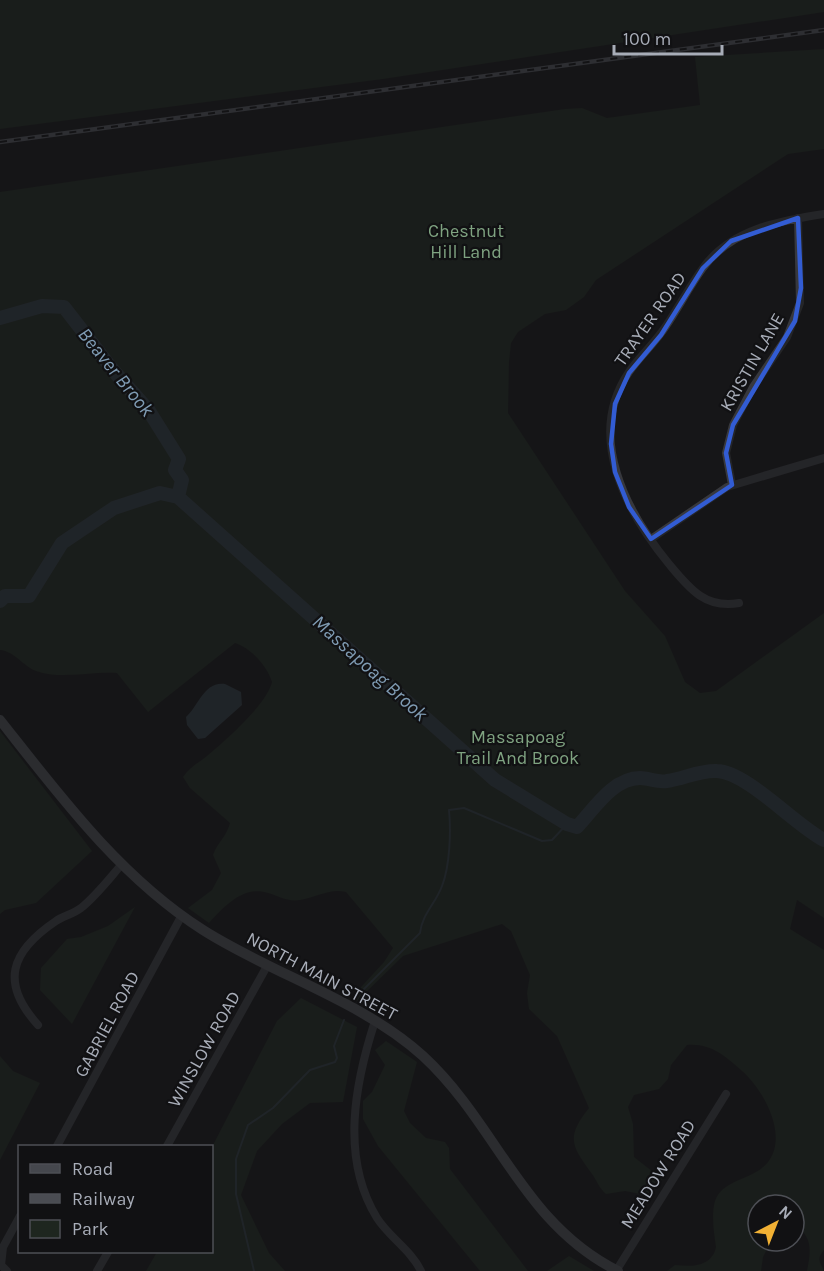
<svg xmlns="http://www.w3.org/2000/svg" width="824" height="1271" font-family="Karla,sans-serif">
	<rect width="100%" height="100%" fill="#161618"/>
	<path fill="#1e261f" d="M0,0h824v12l-441,67 -383,50z
		M824,49v100l-36,5 -192,126 -12,17 -18,13 -21,4 -27,18 -7,11 -2,19 -1,51 117,178 40,45 20,46 15,11 16,-2 108,-78v305l-27,-18 -7,29 34,21v300c-8,9 -4,12 0,21h-17c4,-20 6,-35 -13,-46v-20h-36v36h13l-8,16 -2,14h-94l8,-6c16,2 37,2 41,-18 -2,-14 -5,-32 -1,-46 7,-20 32,-21 47,-33 31,-25 3,-77 -20,-97 -17,-15 -31,-28 -55,-26l-16,20 -3,14 -9,10 -25,6 -6,12 5,17 1,33 28,22 -11,17 -26,-5 -19,3c-7,-6 -9,-13 -14,-20 -20,-28 -27,-36 -3,-66l-32,-72 -28,-27 -2,-16 3,-18 -19,-44 -9,-7 -99,32 -46,45 -6,-3 33,-36 9,-14 -47,-56c-17,-4 -30,6 -46,8 -13,2 -21,-4 -32,-7 -25,-8 -44,14 -59,30l-21,-15 24,-18 9,-17 -8,-18c4,-12 14,-19 17,-32l-40,-35 -7,-11c7,-10 15,-14 24,-21 18,-15 60,-52 65,-74 -5,-16 -21,-34 -37,-39l-87,69 -31,-39c-26,-2 -56,7 -81,-2 -13,-5 -22,-20 -36,-21v-458l565,-83 17,-1 25,10 93,-13 -5,-48z
		M0,731l92,120 -56,52 -31,7 -5,4z
		M135,907l-63,117 -32,-34 1,-22 26,-29 14,-2 27,-11z
		M301,998l56,29 -14,75 -33,1 -28,21 -25,27 -16,44 28,58 16,18h-139l11,-19h55v-105l65,-126z
		M386,1041l31,21 -13,49 6,12 16,15 19,4 4,6 1,21 78,102h-48l-102,-125 -15,-27v-18l9,-9 13,-27 -10,-15z
		M0,1056l13,15 27,12 -40,77z
		M569,1256l25,15h-47z"/>
	<path fill="#2c353c" d="M225,684l16,8 1,13 -37,33 -7,1 -11,-14 -1,-8c12,-10 18,-36 39,-33z"/>
	<g fill="none" stroke-linecap="round" stroke-linejoin="round">
		<path stroke="#2c353c" stroke-width="2" d="M355,998l65,-65c2,-19 16,-30 22,-47 8,-20 9,-55 7,-76l15,-2 78,33 10,-1 15,-16
			M254,1271l-18,-77v-35l12,-34 25,-17 37,-38 25,-8 2,-4 -3,-12 10,-26"/>
		<path stroke="#2c353c" stroke-width="14" d="M0,318l42,-12 22,1 48,62 37,42 30,48 -4,11 7,10 -4,17
			M0,601l5,-5h24l33,-53 52,-35 46,-15 18,4 317,283 72,44 10,3c17,-18 36,-49 63,-49 9,0 18,5 27,3 17,-2 32,-11 50,-10 30,1 78,54 107,69"/>
		<path stroke="#37383d" stroke-width="8" d="M732,485l-6,-32 7,-28 20,-38 34,-50 13,-34 -2,-85
			M651,539l76,-52 97,-29
			M739,603c-34,6 -50,-15 -70,-39 -42,-51 -84,-128 -40,-192 11,-16 26,-29 37,-46 13,-19 23,-39 37,-58 28,-39 76,-47 121,-54
			M375,1021c-20,62 -35,137 2,197 12,19 34,32 44,53
			M38,1025c-38,-42 -28,-73 18,-104 7,-5 17,-7 25,-13 15,-12 28,-29 41,-44
			M57,1146l125,-231
			M167,1146l100,-180
			M7,1271l-6,-6 2,-18 17,-31
			M97,1271l11,-19
			M616,1271l110,-177"/>
		<path stroke="#45474d" stroke-width="10" d="M0,720c60,76 120,157 203,210 69,44 160,71 220,126 74,68 99,167 195,215"/>
		<g stroke="#4a4c52" stroke-width="4.5">
			<path id="rail" d="M0,142l824,-112"/>
		</g>
		<use href="#rail" stroke="#111113" stroke-width="2" stroke-dasharray="7" stroke-linecap="butt"/>
	</g>
	<path d="M0 0H824V1271H0ZM798,218l3,70 -6,33 -62,104 -7,28 6,32 -81,54 -22,-32 -14,-35 -4,-28 4,-40 14,-31 32,-38 42,-67 28,-27z" fill="#161618" fill-opacity=".55" fill-rule="evenodd"/>
	<path fill="none" stroke="#325cd3" stroke-width="4.5" stroke-linejoin="round" d="M798,218l3,70 -6,33 -62,104 -7,28 6,32 -81,54 -22,-32 -14,-35 -4,-28 4,-40 14,-31 32,-38 42,-67 28,-27z"/>
	<g text-anchor="middle" dominant-baseline="central" stroke-width="4.5" stroke-linejoin="round" paint-order="stroke">
		<g font-size="18" fill="#7fa381" stroke="#111113">
			<text x="466" y="231">Chestnut<tspan x="466" dy="21">Hill Land</tspan></text>
			<text x="518" y="737">Massapoag<tspan x="518" dy="21">Trail And Brook</tspan></text>
		</g>
		<g font-size="18" fill="#a8adb8" stroke="#111113">
			<text transform="translate(650 319) rotate(-55)">TRAYER ROAD</text>
			<text transform="translate(752 362) rotate(-60)">KRISTIN LANE</text>
			<text transform="translate(322 976) rotate(28)">NORTH MAIN STREET</text>
			<text transform="translate(107 1024) rotate(-62)">GABRIEL ROAD</text>
			<text transform="translate(204 1049) rotate(-61)">WINSLOW ROAD</text>
			<text transform="translate(658 1174) rotate(-58)">MEADOW ROAD</text>
		</g>
		<g font-size="20" font-style="italic" fill="#7f9bb3" stroke="#111113">
			<text transform="translate(116 372) rotate(51)">Beaver Brook</text>
			<text transform="translate(370 668) rotate(42)">Massapoag Brook</text>
		</g>
	</g>
	<rect x="18" y="1145" width="195" height="108" fill="#111113" stroke="#4d4f55" stroke-width="1.5"/>
	<rect x="30" y="1164" width="30" height="9" fill="#45474d" stroke="#4d4f55" stroke-width="1.5"/>
	<text x="72" y="1175" font-size="18" fill="#a8adb8">Road</text>
	<rect x="30" y="1194" width="30" height="9" fill="#4a4c52" stroke="#4d4f55" stroke-width="1.5"/>
	<text x="72" y="1205" font-size="18" fill="#a8adb8">Railway</text>
	<rect x="30" y="1220" width="30" height="18" fill="#1e261f" stroke="#4d4f55" stroke-width="1.5"/>
	<text x="72" y="1235" font-size="18" fill="#a8adb8">Park</text>
	<g transform="translate(776 1223) rotate(42)"><circle r="28" fill="#111113" stroke="#4d4f55" stroke-width="1.5"/>
	<path d="M0-4.5L10 22L0 15L-10 22Z" fill="#f2b134"/>
	<text y="-9" font-size="16" font-weight="bold" text-anchor="middle" fill="#a8adb8">N</text>
	</g>
	<path d="M614 45v9h108v-9" fill="none" stroke="#a8adb8" stroke-width="3"/>
	<text x="623" y="45" font-size="18" fill="#a8adb8" stroke="#111113" stroke-width="4.5" paint-order="stroke">100 m</text>
</svg>
